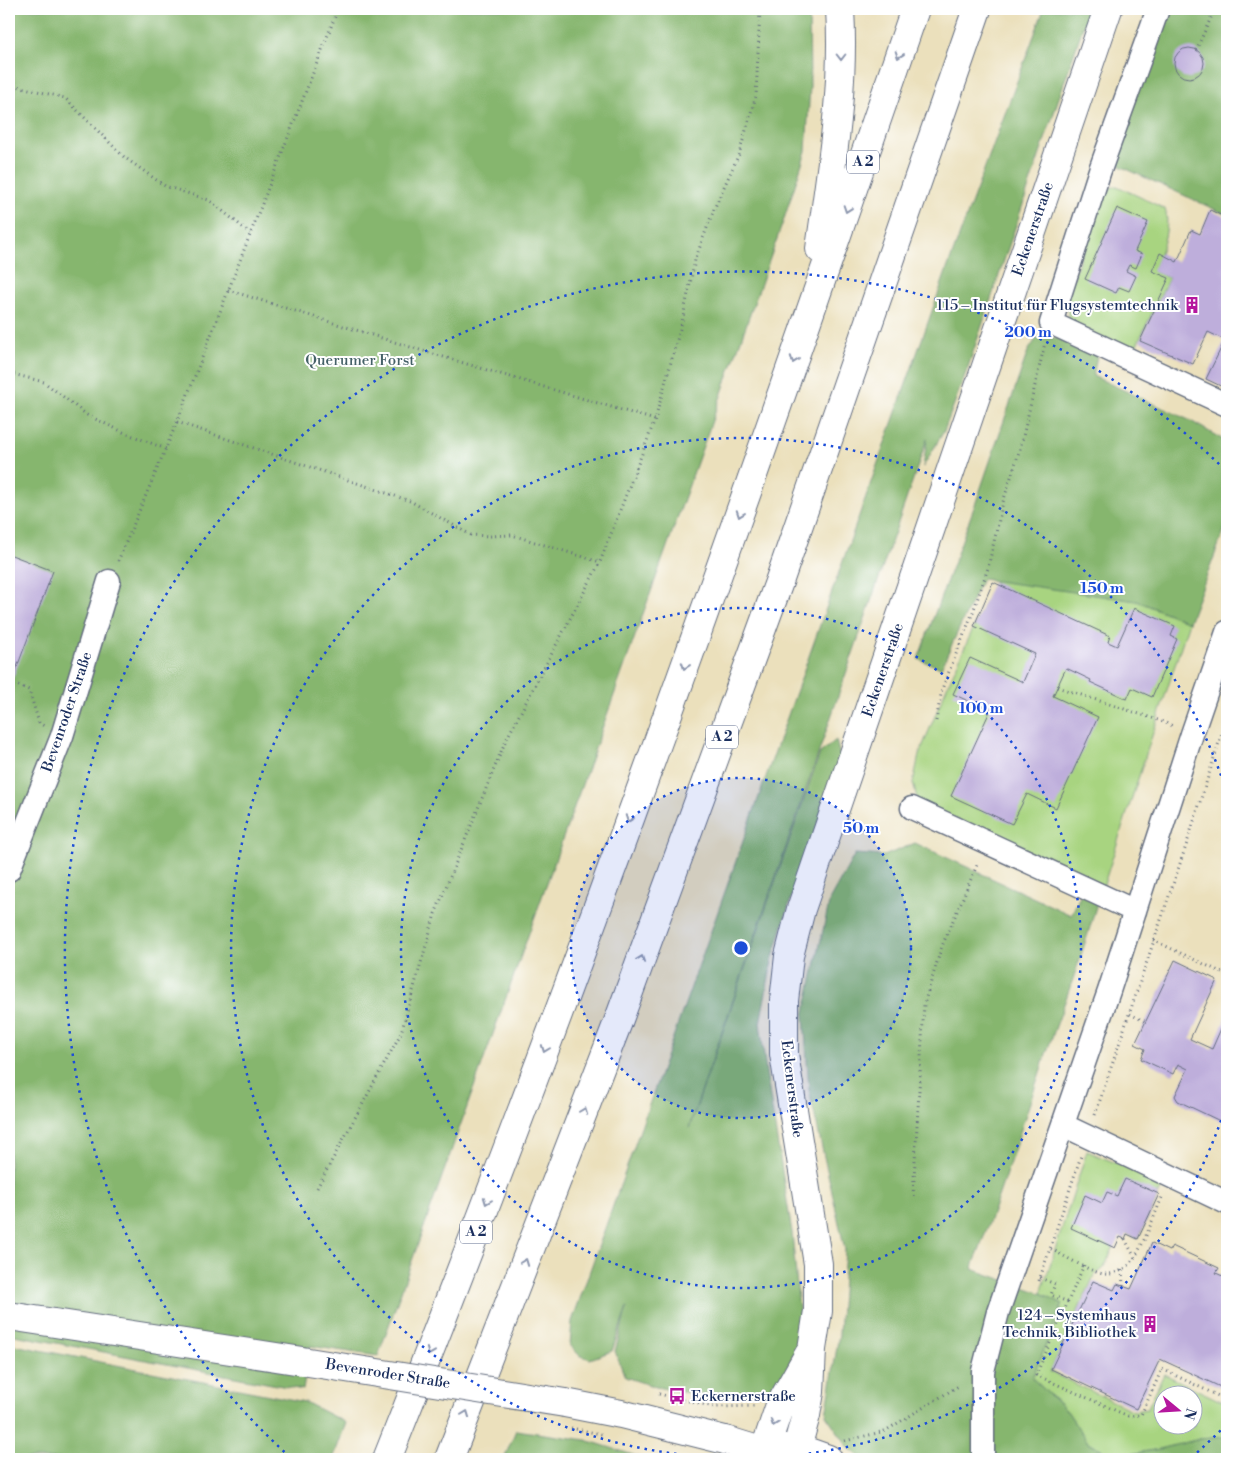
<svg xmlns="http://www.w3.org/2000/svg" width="1236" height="1468" font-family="'Libre Bodoni',serif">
	<rect width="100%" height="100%" fill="#fff"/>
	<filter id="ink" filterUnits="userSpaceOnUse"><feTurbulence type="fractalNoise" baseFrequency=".02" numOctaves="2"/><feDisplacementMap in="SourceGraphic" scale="10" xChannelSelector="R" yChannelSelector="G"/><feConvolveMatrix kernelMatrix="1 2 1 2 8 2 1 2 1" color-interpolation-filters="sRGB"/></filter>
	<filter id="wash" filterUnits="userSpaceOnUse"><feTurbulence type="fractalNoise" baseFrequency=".0096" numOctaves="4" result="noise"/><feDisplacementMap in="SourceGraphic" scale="20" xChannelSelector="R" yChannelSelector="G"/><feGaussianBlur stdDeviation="1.12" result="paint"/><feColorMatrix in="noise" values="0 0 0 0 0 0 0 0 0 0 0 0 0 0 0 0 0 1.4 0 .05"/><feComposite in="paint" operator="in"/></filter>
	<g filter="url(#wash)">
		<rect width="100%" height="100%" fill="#ebe0bc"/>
		<path fill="#a8d480" stroke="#62826f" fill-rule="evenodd" d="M1117,186l48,23c6,19 -4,43 -12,62l16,7 -37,77 -55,-27 -9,-11 -1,-20 33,-99 8,-9z
			M995,580l142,21 52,21 -86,265 -185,-85 -5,-19 6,-28 27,-66z
			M1087,1151l77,32 -26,56 -17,-8 -17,37 -10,8 -44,96 84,39 13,-2 17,-35 63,30v33l-27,2 -40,10 -41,7 -30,-12 -22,-33 -35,-33 31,-74 -22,-11zM1164,1396h30v30h-30z"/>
		<path fill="#86b66e" stroke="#507266" d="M9,9h800l1,77 -4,65 -23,71 -405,1134 -68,-10 -7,44 -294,-56z
			M1044,9h45l-121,358 -24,64 -21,36 4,-28 -238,689 131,-375 16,-13 5,20 -48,132 -21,69 -12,62 6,49 26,160 8,88 -4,28 -15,34 -22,11 -33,3 -43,-4 -27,-5 -31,-10 -10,-26 12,-43 -15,43 -22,8 -11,-4 -9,-10 2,-24 375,-1052z
			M1166,9h61v206l-107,-49 -5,-13z
			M1037,338h20l40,18 -4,20 96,44 38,22v81l-38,99 -52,-21 -155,-22 -41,89 -23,-9 58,-157 52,-151z
			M915,843l156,72 10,-21 16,9c-14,51 -33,101 -51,151 -24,72 -47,144 -74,215l69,24 22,11 -31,74 35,33 22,33 30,12 41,-7 40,-10 27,-2v22h-364l-13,-10 -24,-34 13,-81 6,-84 -36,-160 -5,-74 26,-117 25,-45 29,2z
			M9,1344l296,58 41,21 -13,36h-324z
			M516,1430l70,10 60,19h-142z"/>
		<g id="blocks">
			<path fill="#beaedb" d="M1174 63a15 15 0 1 1 30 0a15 15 0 1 1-30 0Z
				M1117,208l31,14 -13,29 7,3 -6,14 -7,-3 -3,6 10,5 -7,15 -10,-4 -3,6 -31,-14z
				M1210,210l17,8v171l-21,-10 19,-39 -17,-8 -15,32 -53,-23 29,-63 -17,-7 8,-18 17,9 14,-32 9,4z
				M9,554l44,17 -40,107 -4,-1z
				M993,582l117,54 -2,6 9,4 17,-38 41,18 -4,10 6,3 -25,58 -20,-9 -5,11 -37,-17 1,-2 -25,-12 -13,28 45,21 -42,91 -29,-14 -15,30 -61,-28 39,-85 -37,-17 17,-36 53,24 12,-28 -61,-28z
				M1175,960l42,20 -27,59 22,10 15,-34v100l-1,4 -6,2 -42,-20 -3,-5 13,-27 -10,-5 -5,10 -32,-15 4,-10 -10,-5z
				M1125,1179l34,15 -21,45 -11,-5 -2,5 -5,-2 -5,11 -44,-20 14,-33 17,8 5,-11 10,4z
				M1152,1243l17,8 3,-5 47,22 -3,5 11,5v112l-67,-31 -24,50 -85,-40 42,-88 21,9 3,-6 14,5z"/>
		</g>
	</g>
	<g filter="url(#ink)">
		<use href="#blocks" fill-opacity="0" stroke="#646d7f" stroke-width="1"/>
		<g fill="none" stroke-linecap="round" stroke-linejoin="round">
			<g stroke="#646d7f" stroke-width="25">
				<path id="minor" d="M1158,9l-58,161 -49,153 176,82
					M912,808l223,103
					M9,870l53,-134 47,-155
					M1063,1125l164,78
					M983,1459v-88l15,-59 111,-321 83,-257 35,-102"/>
			</g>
			<g stroke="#646d7f" stroke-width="30">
				<path id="major" d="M9,1316l293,45
					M565,1403l56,11 104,26 39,12 8,7
					M780,1448h17l31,11
					M764,1452l16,-47 29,-51
					M794,1459l12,-44 4,-23 2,-43 6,-38v-47l-34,-210v-53l5,-45 12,-47 307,-900"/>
			</g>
			<g stroke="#646d7f" stroke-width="30">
				<path id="highway" d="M820,249c11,-80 25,-160 20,-240
					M387,1459c190,-478 361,-964 528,-1450
					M449,1459l169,-437 161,-440 198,-573"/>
			</g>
			<path stroke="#646d7f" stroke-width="3" stroke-dasharray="1 4" stroke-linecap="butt" d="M1196,50l19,-41
				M9,84l56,14 59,59 41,29 44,14 41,33
				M228,290l192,60 235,70
				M9,373l35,9 43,33 36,17 43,17
				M177,422l233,79 61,34 20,1 21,-1 88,27
				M118,561l59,-139 161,-413
				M9,682l20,8 10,33 5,3
				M1057,687l101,33 15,6
				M936,721l6,-32 31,-77 15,-44 15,-66 17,-53 25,-106
				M1153,940l74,35
				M1130,1014l16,8
				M1095,1115l94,-278 38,-120
				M317,1188l84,-155 34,-119 70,-172 95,-180 55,-142 27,-98 13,-62 19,-51 25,-55 17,-58 4,-87
				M913,1196l11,-192 18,-58 36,-83
				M1125,1239l10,19
				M1051,1249c11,6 42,24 53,25 8,1 19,-3 25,-9 12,-12 26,-52 34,-70
				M1084,1265l-48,110 92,41 13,-1 21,-46 65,31
				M1122,1270l1,16
				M1040,1278l15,6 -4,11 17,7
				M1039,1281l42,-125
				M659,1394l55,13 40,-1
				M845,1441l40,-10 75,-46"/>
			<use href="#minor" stroke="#fff" stroke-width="22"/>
			<use href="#major" stroke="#fff" stroke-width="28"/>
			<use href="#highway" stroke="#fff" stroke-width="28"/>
			<g stroke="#646d7f" stroke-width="30" stroke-linecap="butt">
				<path id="major-bridge" d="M302,1361l263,42"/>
			</g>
			<path stroke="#646d7f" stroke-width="3" stroke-dasharray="1 4" stroke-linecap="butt" d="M571,1428l34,7"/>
			<use href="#major-bridge" stroke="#fff" stroke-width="28"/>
		</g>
		<defs><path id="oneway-chevron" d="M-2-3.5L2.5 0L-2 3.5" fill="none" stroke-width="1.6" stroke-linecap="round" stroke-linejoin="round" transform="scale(1.25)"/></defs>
		<g stroke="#8d97ae">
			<use href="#oneway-chevron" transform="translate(899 55) rotate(109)"/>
			<use href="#oneway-chevron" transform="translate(841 57) rotate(90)"/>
			<use href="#oneway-chevron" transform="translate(847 209) rotate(109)"/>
			<use href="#oneway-chevron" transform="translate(794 360) rotate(110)"/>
			<use href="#oneway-chevron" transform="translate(740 514) rotate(110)"/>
			<use href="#oneway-chevron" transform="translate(685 666) rotate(110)"/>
			<use href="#oneway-chevron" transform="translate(629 819) rotate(110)"/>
			<use href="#oneway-chevron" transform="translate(641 959) rotate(-70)"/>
			<use href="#oneway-chevron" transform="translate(545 1049) rotate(111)"/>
			<use href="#oneway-chevron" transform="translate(584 1111) rotate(-69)"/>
			<use href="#oneway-chevron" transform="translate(487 1201) rotate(111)"/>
			<use href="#oneway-chevron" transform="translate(525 1262) rotate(-69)"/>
			<use href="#oneway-chevron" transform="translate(430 1352) rotate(112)"/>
			<use href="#oneway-chevron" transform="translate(466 1414) rotate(-69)"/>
			<use href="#oneway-chevron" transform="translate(774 1423) rotate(110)"/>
		</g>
	</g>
	<circle cx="741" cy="948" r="170" fill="#1d4ed8" fill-opacity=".12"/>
	<g fill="none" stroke="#1d4ed8" stroke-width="2.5" stroke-dasharray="2.5 5">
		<circle cx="741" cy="948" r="170"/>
		<circle cx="741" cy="948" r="340"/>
		<path d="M1226 1106A510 510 0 1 1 1226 790"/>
		<path d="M1226 1425A680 680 0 0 1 1192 1457M290 1457A680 680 0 1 1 1226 471"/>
	</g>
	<defs>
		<g id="building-bare" transform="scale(1.35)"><path d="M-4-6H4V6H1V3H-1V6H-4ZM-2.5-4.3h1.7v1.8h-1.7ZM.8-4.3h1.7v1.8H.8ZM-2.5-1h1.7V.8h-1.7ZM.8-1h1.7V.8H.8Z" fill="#b5179e" stroke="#fff" stroke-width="2.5" paint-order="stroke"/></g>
		<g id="bus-bare" transform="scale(1.35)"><path d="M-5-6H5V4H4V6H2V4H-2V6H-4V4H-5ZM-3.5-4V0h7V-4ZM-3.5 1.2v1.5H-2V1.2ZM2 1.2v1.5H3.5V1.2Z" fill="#b5179e" stroke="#fff" stroke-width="2.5" paint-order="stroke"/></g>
	</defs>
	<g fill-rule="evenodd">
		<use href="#building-bare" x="1192" y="305"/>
		<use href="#building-bare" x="1150" y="1324"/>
		<use href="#bus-bare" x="677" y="1396"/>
	</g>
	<g text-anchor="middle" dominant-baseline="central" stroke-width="4" stroke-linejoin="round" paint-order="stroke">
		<g fill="#fff" stroke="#5f6d8e" stroke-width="1">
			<rect x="847" y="150.5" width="32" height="23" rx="4"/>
			<rect x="706" y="725.5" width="32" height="23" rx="4"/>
			<rect x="460" y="1220.5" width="32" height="23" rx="4"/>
		</g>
		<g font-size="14" font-weight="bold" fill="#1b2f5e">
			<text x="863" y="162">A 2</text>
			<text x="722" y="737">A 2</text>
			<text x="476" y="1232">A 2</text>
		</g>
		<g font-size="15" fill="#1b2f5e" stroke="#fff">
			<text transform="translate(1033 229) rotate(-71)">Eckenerstraße</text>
			<text transform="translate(883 670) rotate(-71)">Eckenerstraße</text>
			<text transform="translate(67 712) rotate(-71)">Bevenroder Straße</text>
			<text transform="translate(792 1089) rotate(83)">Eckenerstraße</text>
			<text transform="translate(388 1374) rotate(9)">Bevenroder Straße</text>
		</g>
		<g font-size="15" fill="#1b2f5e" stroke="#fff" text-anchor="end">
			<text x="1178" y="305">115 – Institut für Flugsystemtechnik</text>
			<text x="1136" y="1315">124 – Systemhaus<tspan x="1136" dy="17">Technik, Bibliothek</tspan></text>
			<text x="691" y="1396" text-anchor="start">Eckernerstraße</text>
		</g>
		<g font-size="15" fill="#456168" stroke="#fff">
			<text x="360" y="360">Querumer Forst</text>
		</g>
	</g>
	<circle cx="741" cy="948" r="8" fill="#1d4ed8" stroke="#fff" stroke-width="2.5"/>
	<g font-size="15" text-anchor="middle" font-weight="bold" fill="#1d4ed8" stroke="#fff" stroke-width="4" stroke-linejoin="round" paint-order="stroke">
		<text x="1028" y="337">200 m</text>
		<text x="1102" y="593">150 m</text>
		<text x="981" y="713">100 m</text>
		<text x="861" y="833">50 m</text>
	</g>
	<rect width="1236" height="1468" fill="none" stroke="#fff" stroke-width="30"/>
	<g transform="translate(1178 1410) rotate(108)"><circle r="24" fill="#ffffff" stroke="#a4acbf"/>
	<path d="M0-4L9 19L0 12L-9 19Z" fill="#b5179e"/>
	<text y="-8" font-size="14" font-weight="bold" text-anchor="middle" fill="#1b2f5e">N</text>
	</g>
</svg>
